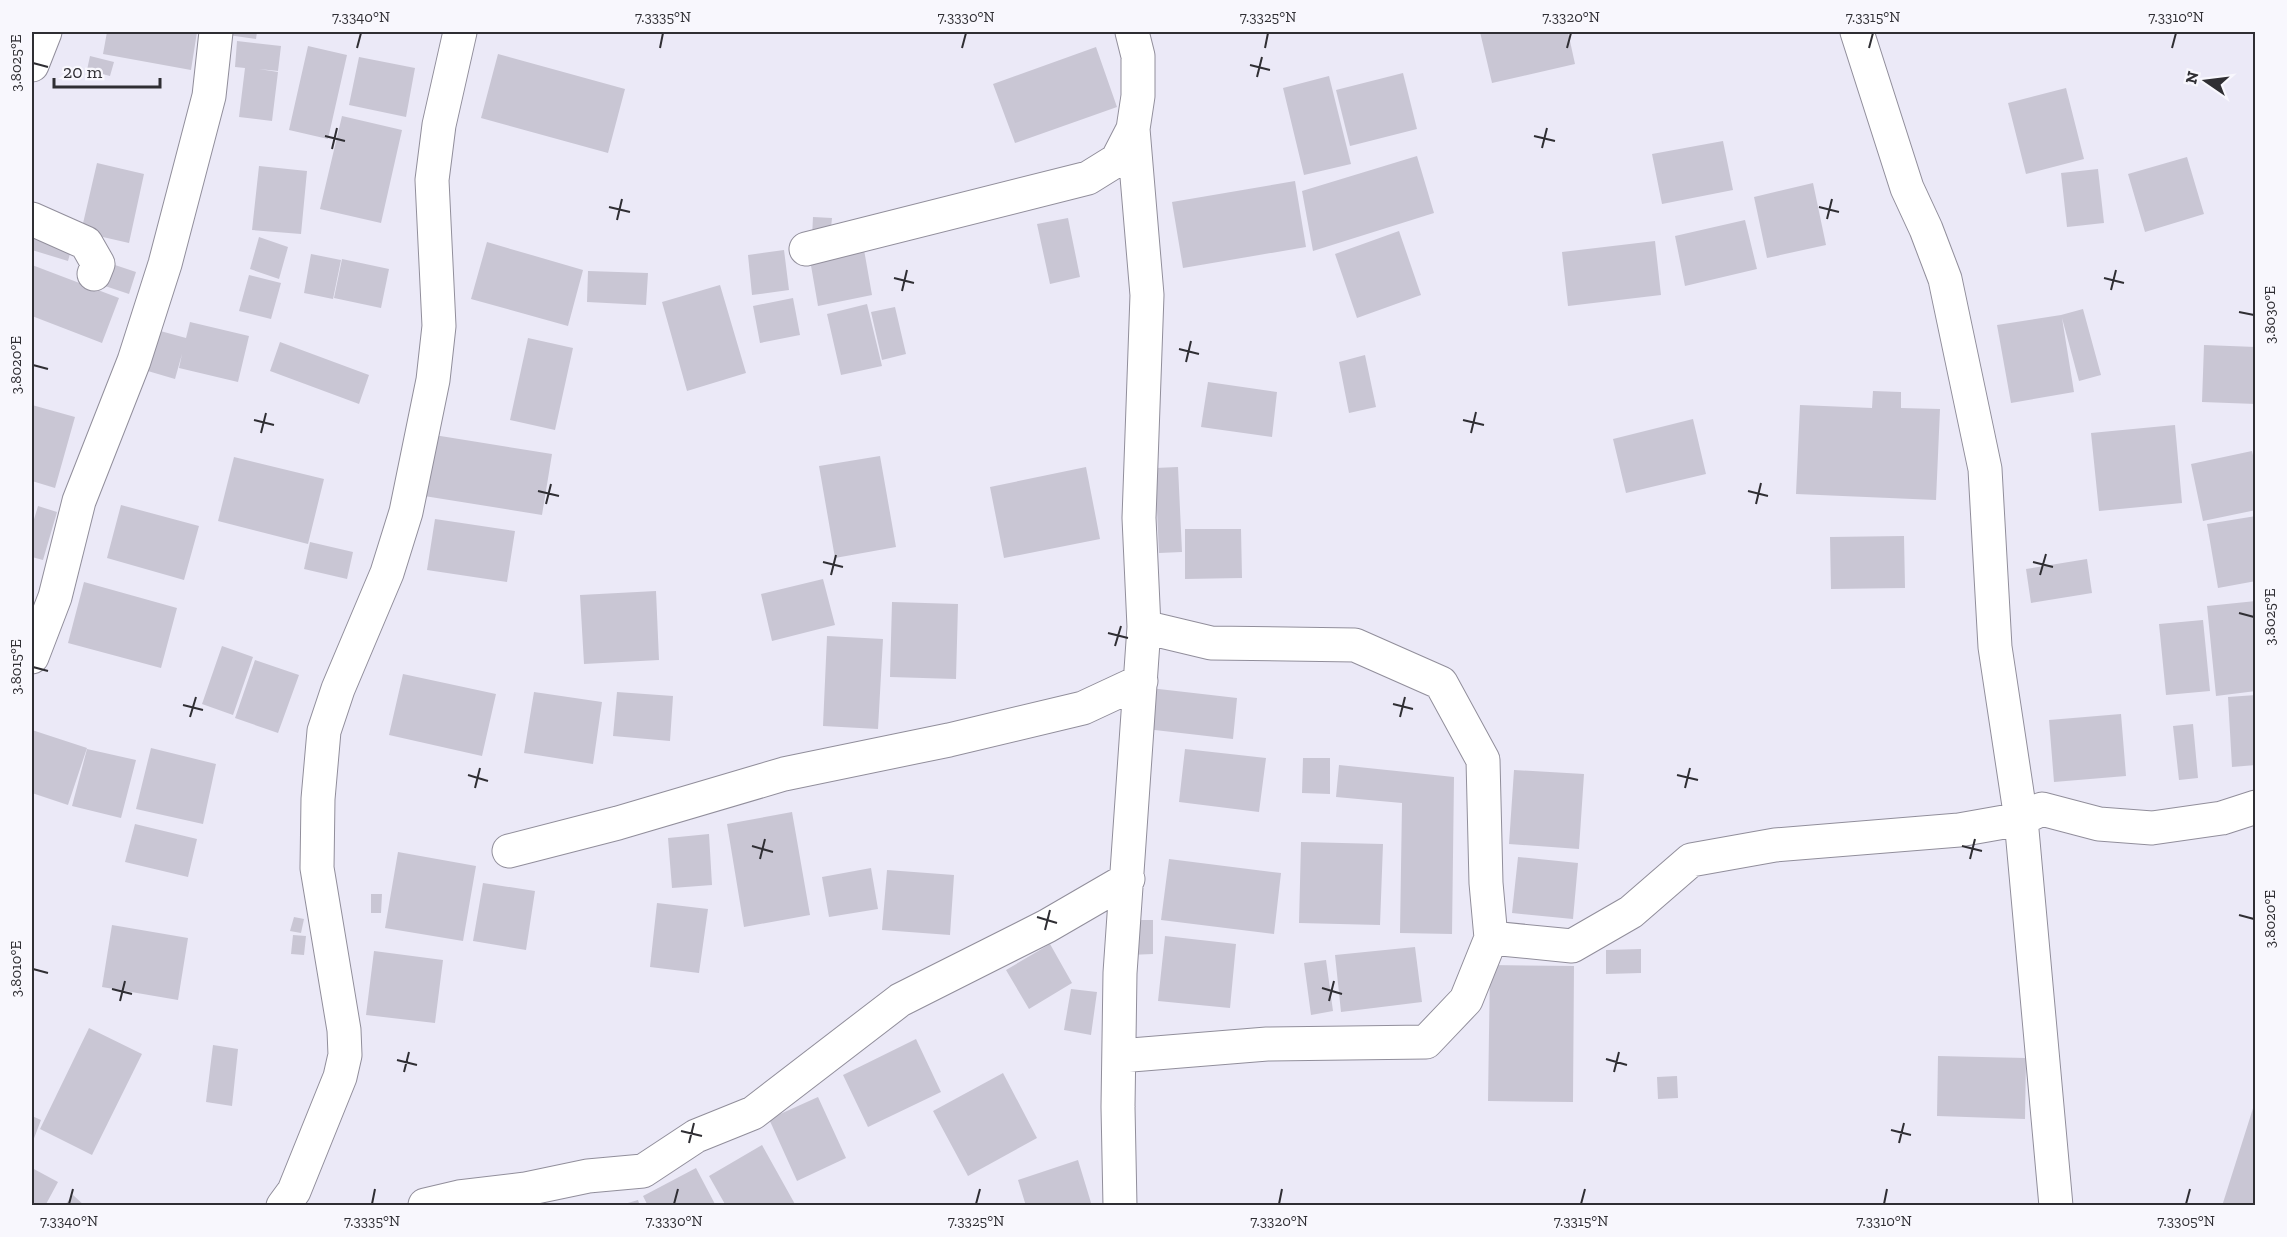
<svg xmlns="http://www.w3.org/2000/svg" width="2287" height="1237" font-family="'Zilla Slab',serif">
	<rect width="100%" height="100%" fill="#ebe9f7"/>
	<path fill="#c9c6d4" d="M107,32h90l-6,38 -88,-16z
		M228,32h29l-1,7 -28,-4z
		M1480,32h88l7,32 -83,19z
		M237,41l44,5 -3,25 -19,-2 19,3 -6,49 -33,-4 6,-49 -10,-1z
		M308,46l39,9 -19,84 -39,-9z
		M1096,47l21,60 -102,36 -22,-59z
		M498,54l127,35 -17,64 -127,-35z
		M90,56l24,6 -4,14 -23,-6z
		M359,57l56,11 -9,49 -57,-12z
		M1403,73l14,56 -67,17 -14,-56z
		M1329,76l22,88 -47,11 -21,-87z
		M2066,88l18,71 -58,15 -18,-71z
		M342,116l60,14 -21,93 -61,-14z
		M1723,141l10,49 -71,14 -10,-50z
		M1417,156l17,57 -121,38 -11,-60z
		M2187,157l17,57 -59,18 -17,-58z
		M97,163l47,11 -15,69 -48,-11z
		M259,166l48,5 -6,63 -49,-4z
		M2098,169l6,54 -37,4 -6,-54z
		M1295,181l11,66 -123,21 -11,-66z
		M1813,183l13,62 -59,13 -13,-61z
		M813,217l19,1 -2,20 -18,-1z
		M1068,218l12,59 -30,7 -13,-60z
		M1745,220l12,49 -72,17 -10,-50z
		M32,231l41,12 -5,18 -36,-11z
		M1399,231l22,64 -64,23 -22,-64z
		M259,237l29,10 -9,32 -29,-10z
		M1655,241l6,54 -93,11 -6,-54z
		M487,242l96,28 -15,56 -97,-27z
		M863,244l9,51 -54,11 -9,-52z
		M784,250l5,40 -37,5 -4,-40z
		M311,254l30,6 -8,39 -29,-6z
		M342,259l47,10 -8,39 -47,-10z
		M112,264l24,8 -7,22 -24,-8z
		M32,265l87,33 -17,45 -70,-27z
		M588,271l60,2 -2,32 -59,-3z
		M249,275l32,8 -10,36 -32,-8z
		M720,285l26,88 -59,18 -25,-89z
		M793,298l7,37 -40,8 -7,-37z
		M867,304l15,62 -41,9 -14,-61z
		M895,307l11,47 -24,6 -11,-48z
		M2083,309l18,66 -22,6 -17,-63 12,74 -63,11 -14,-78 64,-10z
		M190,322l59,14 -11,46 -59,-14 3,-14 -7,25 -34,-10 12,-40 33,9z
		M528,338l45,10 -18,82 -45,-10z
		M280,342l89,33 -10,29 -89,-33z
		M2204,345l52,2v57l-54,-2z
		M1365,355l11,52 -27,6 -10,-51z
		M1208,382l69,10 -5,45 -71,-10z
		M1873,391l28,1v16l39,1 -4,91 -140,-6 4,-89 72,3z
		M32,405l43,12 -20,71 -23,-7z
		M1693,419l13,55 -80,19 -13,-54z
		M2175,425l7,78 -83,8 -8,-78z
		M428,434l124,20 -10,61 -124,-20z
		M2252,451l4,17v42l-53,11 -12,-57z
		M880,456l16,91 -61,11 -16,-92z
		M234,457l90,22 -16,65 -90,-23z
		M1086,467l14,72 -96,19 -14,-71z
		M1178,467l4,85 -23,1 -4,-85z
		M121,505l78,21 -15,54 -77,-22z
		M38,506l19,6 -14,48 -11,-3v-31z
		M2256,516v65l-38,7 -11,-64z
		M435,519l80,12 -8,51 -80,-12z
		M1185,529h56l1,49 -57,1z
		M1904,536l1,52 -74,1 -1,-52z
		M310,542l43,10 -6,27 -43,-10z
		M2087,559l5,34 -61,10 -5,-34z
		M823,579l12,46 -63,16 -11,-47z
		M84,582l93,26 -16,60 -93,-25z
		M656,591l3,69 -75,4 -4,-69z
		M2256,601v90l-40,5 -9,-90z
		M892,602l66,2 -2,75 -66,-2z
		M2203,620l7,71 -44,4 -7,-71z
		M827,636l56,3 -5,90 -55,-3z
		M222,646l31,11 -20,58 -31,-11z
		M255,660l44,15 -21,58 -43,-15z
		M403,674l93,20 -14,62 -93,-21z
		M1150,688l87,10 -4,41 -87,-10z
		M534,692l68,10 -9,62 -69,-11z
		M617,692l56,4 -3,45 -57,-5z
		M2256,695v70l-24,2 -4,-70z
		M2121,714l5,62 -72,6 -5,-62z
		M2193,724l5,54 -19,2 -6,-54z
		M32,730l55,18 -19,57 -36,-12z
		M151,748l65,16 -13,60 -67,-15z
		M87,749l49,11 -15,58 -49,-12z
		M1185,749l81,9 -7,54 -80,-10z
		M1303,758h27v36l-28,-1z
		M1339,765l115,12 -2,157 -52,-1 2,-130 -66,-6z
		M1514,770l70,4 -5,75 -70,-5z
		M792,812l18,103 -66,12 -17,-103z
		M135,824l62,15 -9,38 -63,-15z
		M709,834l3,51 -40,3 -4,-50z
		M1301,842l82,2 -3,81 -81,-2z
		M398,852l78,14 -13,75 -78,-13z
		M1518,857l60,6 -5,56 -61,-6z
		M1169,859l112,14 -7,61 -113,-14z
		M871,868l7,41 -49,8 -7,-40z
		M887,870l67,5 -4,60 -68,-5z
		M483,883l52,8 -9,59 -53,-9z
		M371,894h11l-1,19h-10z
		M657,903l51,6 -9,64 -49,-6z
		M294,917l10,2 -3,14 -11,-2z
		M1128,920h25v34l-24,1z
		M112,925l76,13 -10,62 -76,-13z
		M293,935l13,1 -2,19 -13,-1z
		M1165,936l71,8 -6,64 -72,-7z
		M1050,944l22,39 -43,26 -23,-39z
		M1415,947l7,55 -81,10 -6,-57z
		M1641,949v24l-35,1v-24z
		M374,951l69,9 -8,63 -69,-8z
		M1326,960l7,51 -22,4 -7,-52z
		M1490,965l84,1 -1,136 -85,-1z
		M1071,989l26,3 -6,43 -27,-5z
		M89,1028l53,26 -50,101 -52,-26z
		M916,1039l25,53 -73,35 -25,-52z
		M213,1045l25,4 -6,57 -26,-4z
		M1938,1056l88,2 -1,61 -88,-3z
		M1003,1073l34,65 -69,38 -35,-65z
		M1677,1076l1,22 -20,1 -1,-22z
		M818,1097l28,61 -49,23 -28,-62z
		M2255,1102l1,104h-34z
		M32,1116l9,4 -8,21h-1z
		M762,1145l34,61h-70l-17,-30z
		M1078,1160l14,46h-66l-8,-26z
		M32,1168l26,14 -13,24h-13z
		M696,1168l20,38h-68l-5,-10z
		M73,1195l12,11h-21z
		M638,1200l2,6h-19v-1z"/>
	<g fill="none" stroke-linecap="round" stroke-linejoin="round">
		<g stroke="#918e9b" stroke-width="35">
			<path id="minor" d="M1857,32l50,156 19,41 19,50 40,190 10,178 26,172 35,387
				M32,65l13,-33
				M1133,129l14,166 -8,223 5,109 67,16 144,2 86,38 42,77 3,123 5,55 81,8 59,-34 60,-52 84,-15 184,-15 62,-11 21,-10 57,15 53,4 70,-10 34,-11
				M32,219l54,24 12,21 -4,10
				M806,249l282,-71 29,-18 16,-31 5,-33v-40l-6,-24
				M32,657l23,-60 24,-96 55,-140 31,-97 44,-168 7,-64
				M509,851l109,-28 166,-49 165,-34 134,-32 58,-27
				M1119,1056l148,-12 159,-2 40,-42 25,-62
				M425,1205l34,-8 67,-8 62,-13 55,-5 53,-35 57,-23 147,-113 147,-74 81,-47
				M283,1206l11,-15 46,-114 5,-22 -1,-25 -27,-162 1,-69 6,-68 14,-42 49,-116 19,-61 27,-132 6,-54 -7,-146 7,-55 21,-93
				M1120,1206l-2,-99 2,-134 24,-346"/>
		</g>
		<use href="#minor" stroke="#fff" stroke-width="33"/>
	</g>
	<path fill="none" stroke="#2f2e33" stroke-width="2" d="M357,48l4,-15M660,48l3,-15M962,48l4,-15M1265,48l3,-15M1567,48l4,-15M1869,48l4,-15M2172,48l4,-15M33,63l15,4M1250,65l20,5M1257,77l5,-20M325,136l20,5M1534,136l21,5M1542,148l5,-20M332,149l5,-21M609,207l21,5M1819,207l20,5M1827,219l5,-20M617,220l5,-21M894,278l20,5M2104,278l20,5M2111,290l5,-20M902,291l5,-21M2239,312l15,3M1179,349l20,5M1186,362l5,-21M33,365l15,4M254,420l20,5M1463,420l21,5M261,433l5,-20M1471,433l5,-21M538,491l21,5M1748,491l20,5M546,504l5,-20M1756,504l5,-21M823,562l20,5M2033,562l20,5M831,575l5,-20M2040,575l6,-21M2239,613l15,4M1108,633l20,5M1115,646l6,-20M33,667l15,4M1393,704l20,5M183,705l20,5M190,717l6,-20M1400,717l5,-20M468,775l20,6M1677,775l21,5M475,788l5,-20M1685,788l5,-20M752,846l21,6M1962,846l20,5M760,859l5,-20M1970,859l5,-20M2239,915l15,4M1037,917l20,6M1045,930l5,-20M33,969l15,4M1322,988l20,6M112,989l20,5M120,1001l5,-20M1329,1001l5,-20M1606,1059l21,6M397,1060l20,5M404,1072l5,-20M1614,1072l5,-20M1891,1130l20,5M681,1131l21,5M689,1143l5,-20M1899,1143l5,-20M69,1204l4,-15M372,1204l3,-15M674,1204l4,-15M976,1204l4,-15M1279,1204l3,-15M1581,1204l4,-15M1884,1204l3,-15M2186,1204l4,-15"/>
	<rect width="2287" height="1237" fill="none" stroke="#f8f7fd" stroke-width="66"/>
	<g transform="translate(2206 81) rotate(284)" stroke="#f8f7fd" stroke-width="4.5" paint-order="stroke">
	<path d="M0-4.5L10 22L0 15L-10 22Z" fill="#2f2e33"/>
	<text y="-9" font-size="16" font-weight="bold" text-anchor="middle" fill="#2f2e33">N</text>
	</g>
	<path d="M54 78v9h106v-9" fill="none" stroke="#2f2e33" stroke-width="3"/>
	<text x="63" y="78" font-size="18" fill="#2f2e33" stroke="#f8f7fd" stroke-width="4.5" paint-order="stroke">20 m</text>
	<rect x="33" y="33" width="2221" height="1171" fill="none" stroke="#2f2e33" stroke-width="2"/>
	<g font-size="15" text-anchor="middle" fill="#2f2e33">
		<text x="361" y="22">7.3340°N</text>
		<text x="663" y="22">7.3335°N</text>
		<text x="966" y="22">7.3330°N</text>
		<text x="1268" y="22">7.3325°N</text>
		<text x="1571" y="22">7.3320°N</text>
		<text x="1873" y="22">7.3315°N</text>
		<text x="2176" y="22">7.3310°N</text>
		<text transform="translate(16 63) rotate(-90)" y="5">3.8025°E</text>
		<text transform="translate(2270 315) rotate(-90)" y="5">3.8030°E</text>
		<text transform="translate(16 365) rotate(-90)" y="5">3.8020°E</text>
		<text transform="translate(2270 617) rotate(-90)" y="5">3.8025°E</text>
		<text transform="translate(16 667) rotate(-90)" y="5">3.8015°E</text>
		<text transform="translate(2270 919) rotate(-90)" y="5">3.8020°E</text>
		<text transform="translate(16 969) rotate(-90)" y="5">3.8010°E</text>
		<text x="69" y="1226">7.3340°N</text>
		<text x="372" y="1226">7.3335°N</text>
		<text x="674" y="1226">7.3330°N</text>
		<text x="976" y="1226">7.3325°N</text>
		<text x="1279" y="1226">7.3320°N</text>
		<text x="1581" y="1226">7.3315°N</text>
		<text x="1884" y="1226">7.3310°N</text>
		<text x="2186" y="1226">7.3305°N</text>
	</g>
</svg>
